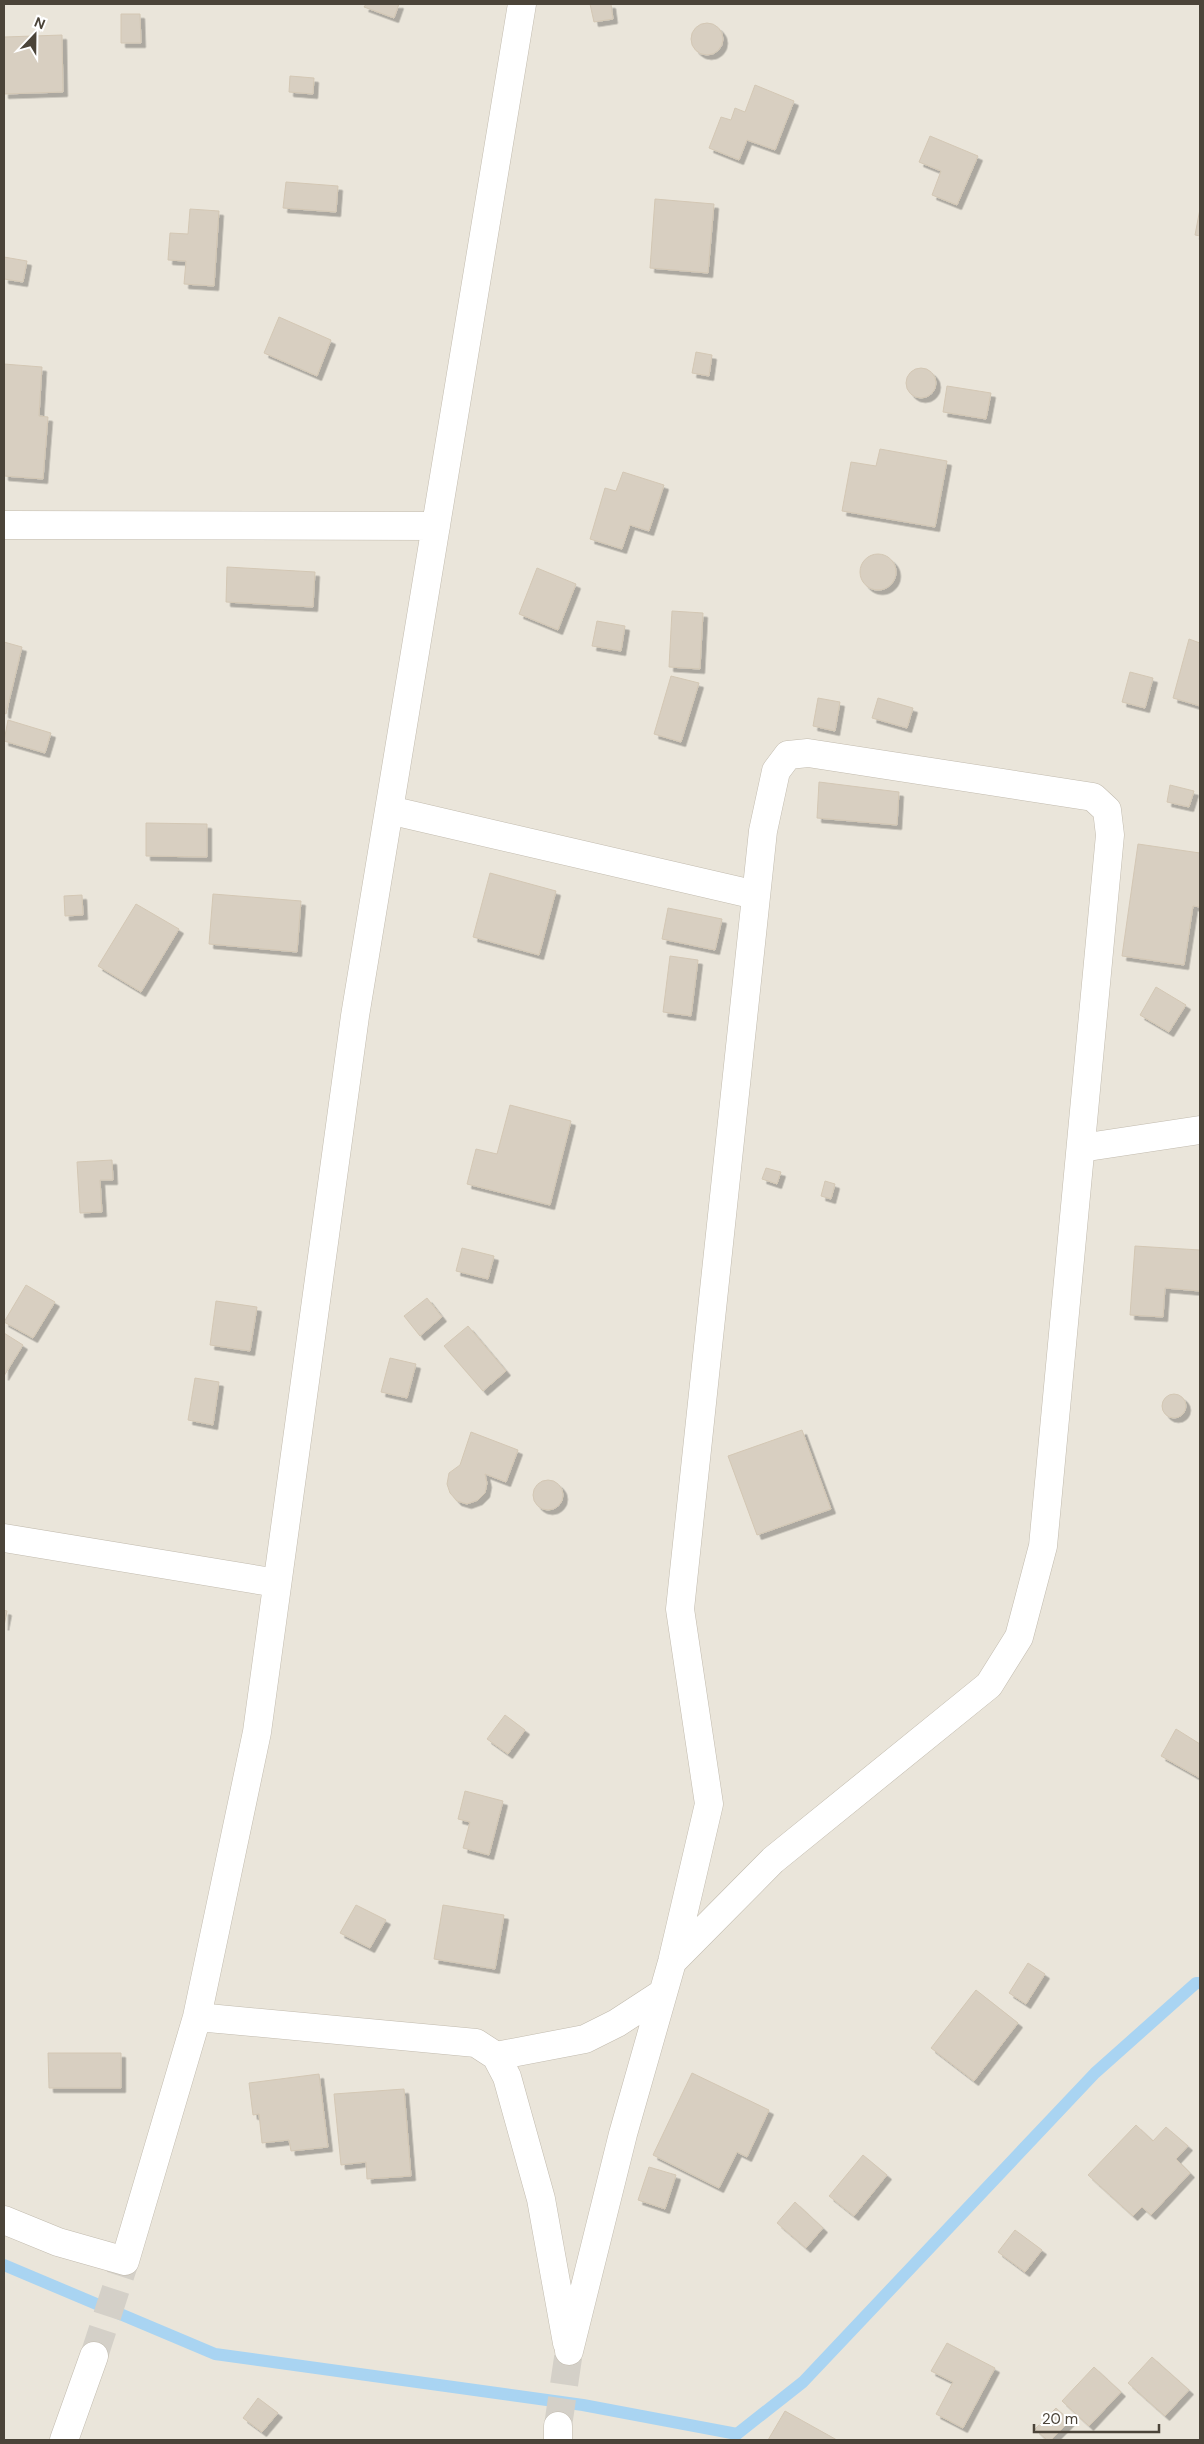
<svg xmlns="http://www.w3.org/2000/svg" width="1204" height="2444" font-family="'DM Sans',sans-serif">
	<defs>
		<filter id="shadow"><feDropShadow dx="4.5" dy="4.5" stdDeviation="0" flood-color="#0004"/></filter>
	</defs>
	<rect width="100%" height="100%" fill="#f6f3ec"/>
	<path fill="#eae5da" d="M4,4h1196v2436h-1196z"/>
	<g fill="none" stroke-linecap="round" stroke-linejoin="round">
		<path stroke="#a9d4f2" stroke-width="12" d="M4,2265l211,89 368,51 154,29 66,-52 292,-309 101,-90h4"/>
	</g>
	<path fill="#d8cfc1" stroke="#d3c7b4" filter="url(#shadow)" d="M366,4h33l-5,14 -30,-11z
		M590,4h21l2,15 -19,3z
		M121,14h19l1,29h-20z
		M691 39a16 16 0 1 1 32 0a16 16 0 1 1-32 0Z
		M62,35l1,57 -59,2v-57z
		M290,76l24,2 -1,16 -24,-2z
		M755,85l39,16 -19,49 -28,-10 -8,20 -30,-12 12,-31 10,3 4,-12 10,4z
		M930,136l48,20 -21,49 -25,-10 9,-24 -22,-9z
		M286,182l52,4 -2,26 -53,-4z
		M655,199l59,5 -6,69 -58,-5z
		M190,209l29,2 -5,75 -30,-2 2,-23 -18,-1 2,-27 18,1z
		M1200,209v27l-5,-1z
		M4,257l23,4 -4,21 -19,-3z
		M279,317l52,23 -14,36 -53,-23z
		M696,352l16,3 -3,21 -17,-3z
		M4,364l38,3 -3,49 9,1 -5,62 -39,-3z
		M906 383a15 15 0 1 1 30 0a15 15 0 1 1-30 0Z
		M947,386l44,7 -5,26 -43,-7z
		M880,449l67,12 -12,66 -93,-16 9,-49 25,4z
		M623,472l41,13 -15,46 -19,-6 -8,24 -32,-10 15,-51 11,3z
		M860 572a18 18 0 1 1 36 0a18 18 0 1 1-36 0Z
		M227,567l88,5 -2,35 -87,-5z
		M537,568l39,16 -18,46 -39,-16z
		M672,611l31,2 -3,56 -31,-2z
		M597,621l28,5 -4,25 -29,-5z
		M1189,639l11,4v63l-27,-8z
		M4,642l18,5 -16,67 -2,-1z
		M1130,672l23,6 -8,30 -23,-6z
		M671,676l28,7 -18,59 -27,-8z
		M818,698l22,4 -5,29 -22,-5z
		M878,698l35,10 -6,20 -35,-10z
		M8,720l43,13 -6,20 -41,-12z
		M819,782l80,10 -2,33 -80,-7z
		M1170,785l24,6 -5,16 -22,-5z
		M146,823l61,1v33l-61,-1z
		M1138,844l62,9v54l-7,-1 -9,59 -62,-9z
		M490,873l66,18 -17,64 -66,-18z
		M213,894l88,7 -4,51 -88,-8z
		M82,895l1,20 -18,1 -1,-20z
		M136,904l43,25 -38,63 -43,-26z
		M668,908l54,11 -7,31 -53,-11z
		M670,956l28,4 -7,56 -28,-4z
		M1156,987l30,18 -17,27 -29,-17z
		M510,1105l61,16 -21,84 -83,-21 9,-35 21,5z
		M112,1160l1,20h-13l2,32 -22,1 -3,-51z
		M766,1168l15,4 -4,12 -15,-5z
		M825,1181l10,3 -4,15 -10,-3z
		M1135,1246l65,4v41l-35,-3 -2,29 -33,-2z
		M462,1248l32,8 -6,23 -32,-8z
		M26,1285l29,17 -22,36 -29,-16z
		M427,1298l15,19 -22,19 -16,-20z
		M216,1301l41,6 -7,44 -40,-6z
		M468,1326l38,45 -23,20 -39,-45z
		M4,1333l19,12 -19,31z
		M390,1358l26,6 -9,34 -26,-6z
		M195,1378l24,4 -6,43 -25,-5z
		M1162 1406a12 12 0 1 1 24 0a12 12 0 1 1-24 0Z
		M802,1430l29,79 -74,26 -29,-79z
		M471,1432l47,18 -12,32 -21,-8 2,9 -2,10 -7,7 -11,4 -10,-3 -7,-8 -3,-9 2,-11 11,-8z
		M533 1495a15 15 0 1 1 30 0a15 15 0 1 1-30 0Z
		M4,1610l3,1 -3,15z
		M505,1715l20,15 -17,24 -21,-15z
		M1176,1729l24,15v34l-39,-22z
		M465,1791l38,10 -14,54 -26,-7 7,-26 -12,-3z
		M356,1905l30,15 -16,28 -30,-15z
		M443,1905l61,10 -9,54 -61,-10z
		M1028,1963l17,11 -19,30 -17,-11z
		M976,1990l42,33 -44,58 -43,-33z
		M48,2053h73v35h-72z
		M692,2073l77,37 -22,47 -10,-5 -18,36 -66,-33z
		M319,2074l9,73 -37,4 -2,-11 -27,3 -3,-29 -6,1 -4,-32z
		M404,2089l7,87 -44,3 -1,-17 -25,3 -7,-71z
		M1136,2125l17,16 13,-14 22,19 -12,13 14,14 -39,42 -9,-8 -9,9 -45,-41z
		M863,2155l24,20 -33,41 -25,-20z
		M649,2167l27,8 -11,34 -27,-9z
		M795,2202l28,26 -17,20 -29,-25z
		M1015,2230l27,20 -17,22 -27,-20z
		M947,2343l48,25 -32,60 -27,-14 17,-32 -22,-11z
		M1152,2357l37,33 -24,26 -37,-33z
		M1094,2367l27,25 -32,34 -27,-25z
		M258,2398l20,15 -16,19 -19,-14z
		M1056,2408l14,13 -19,19h-4l-12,-11z
		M785,2411l52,29h-69z"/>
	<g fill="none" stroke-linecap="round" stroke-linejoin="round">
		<path stroke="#d4d0c8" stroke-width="28" stroke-dasharray="28 14" stroke-linecap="butt" d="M94,2356l31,-95
			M558,2426l11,-75"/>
		<g stroke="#c2bbae" stroke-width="29">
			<path id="street" d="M4,525l432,1
				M389,810l367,85
				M1081,1148l119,-18
				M4,1538l273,45
				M197,2017l279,26 20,13 11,21 34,122 26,144
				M496,2056l89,-17 32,-16 46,-30
				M4,2220l54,22 67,19 72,-244 60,-285 98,-716 167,-1012
				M569,2351l54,-217 49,-172 37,-158 -29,-195 83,-778 13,-60 12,-16 20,-2 285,44 14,13 3,25 -67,711 -24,91 -30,48 -216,175 -101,102
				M558,2426v14
				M64,2440l30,-84"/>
		</g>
		<use href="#street" stroke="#fff" stroke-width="28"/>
	</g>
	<rect width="1204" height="2444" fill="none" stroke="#4b4439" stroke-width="10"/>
	<g transform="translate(35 35) rotate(22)" stroke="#ffffff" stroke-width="4" paint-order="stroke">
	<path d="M0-4L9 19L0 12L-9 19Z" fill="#4b4439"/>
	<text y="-8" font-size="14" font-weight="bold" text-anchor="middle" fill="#4b4439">N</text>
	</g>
	<path d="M1034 2424v8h125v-8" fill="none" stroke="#4b4439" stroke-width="2.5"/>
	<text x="1042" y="2424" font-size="15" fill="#4b4439" stroke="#ffffff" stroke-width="4" paint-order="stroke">20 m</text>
</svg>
